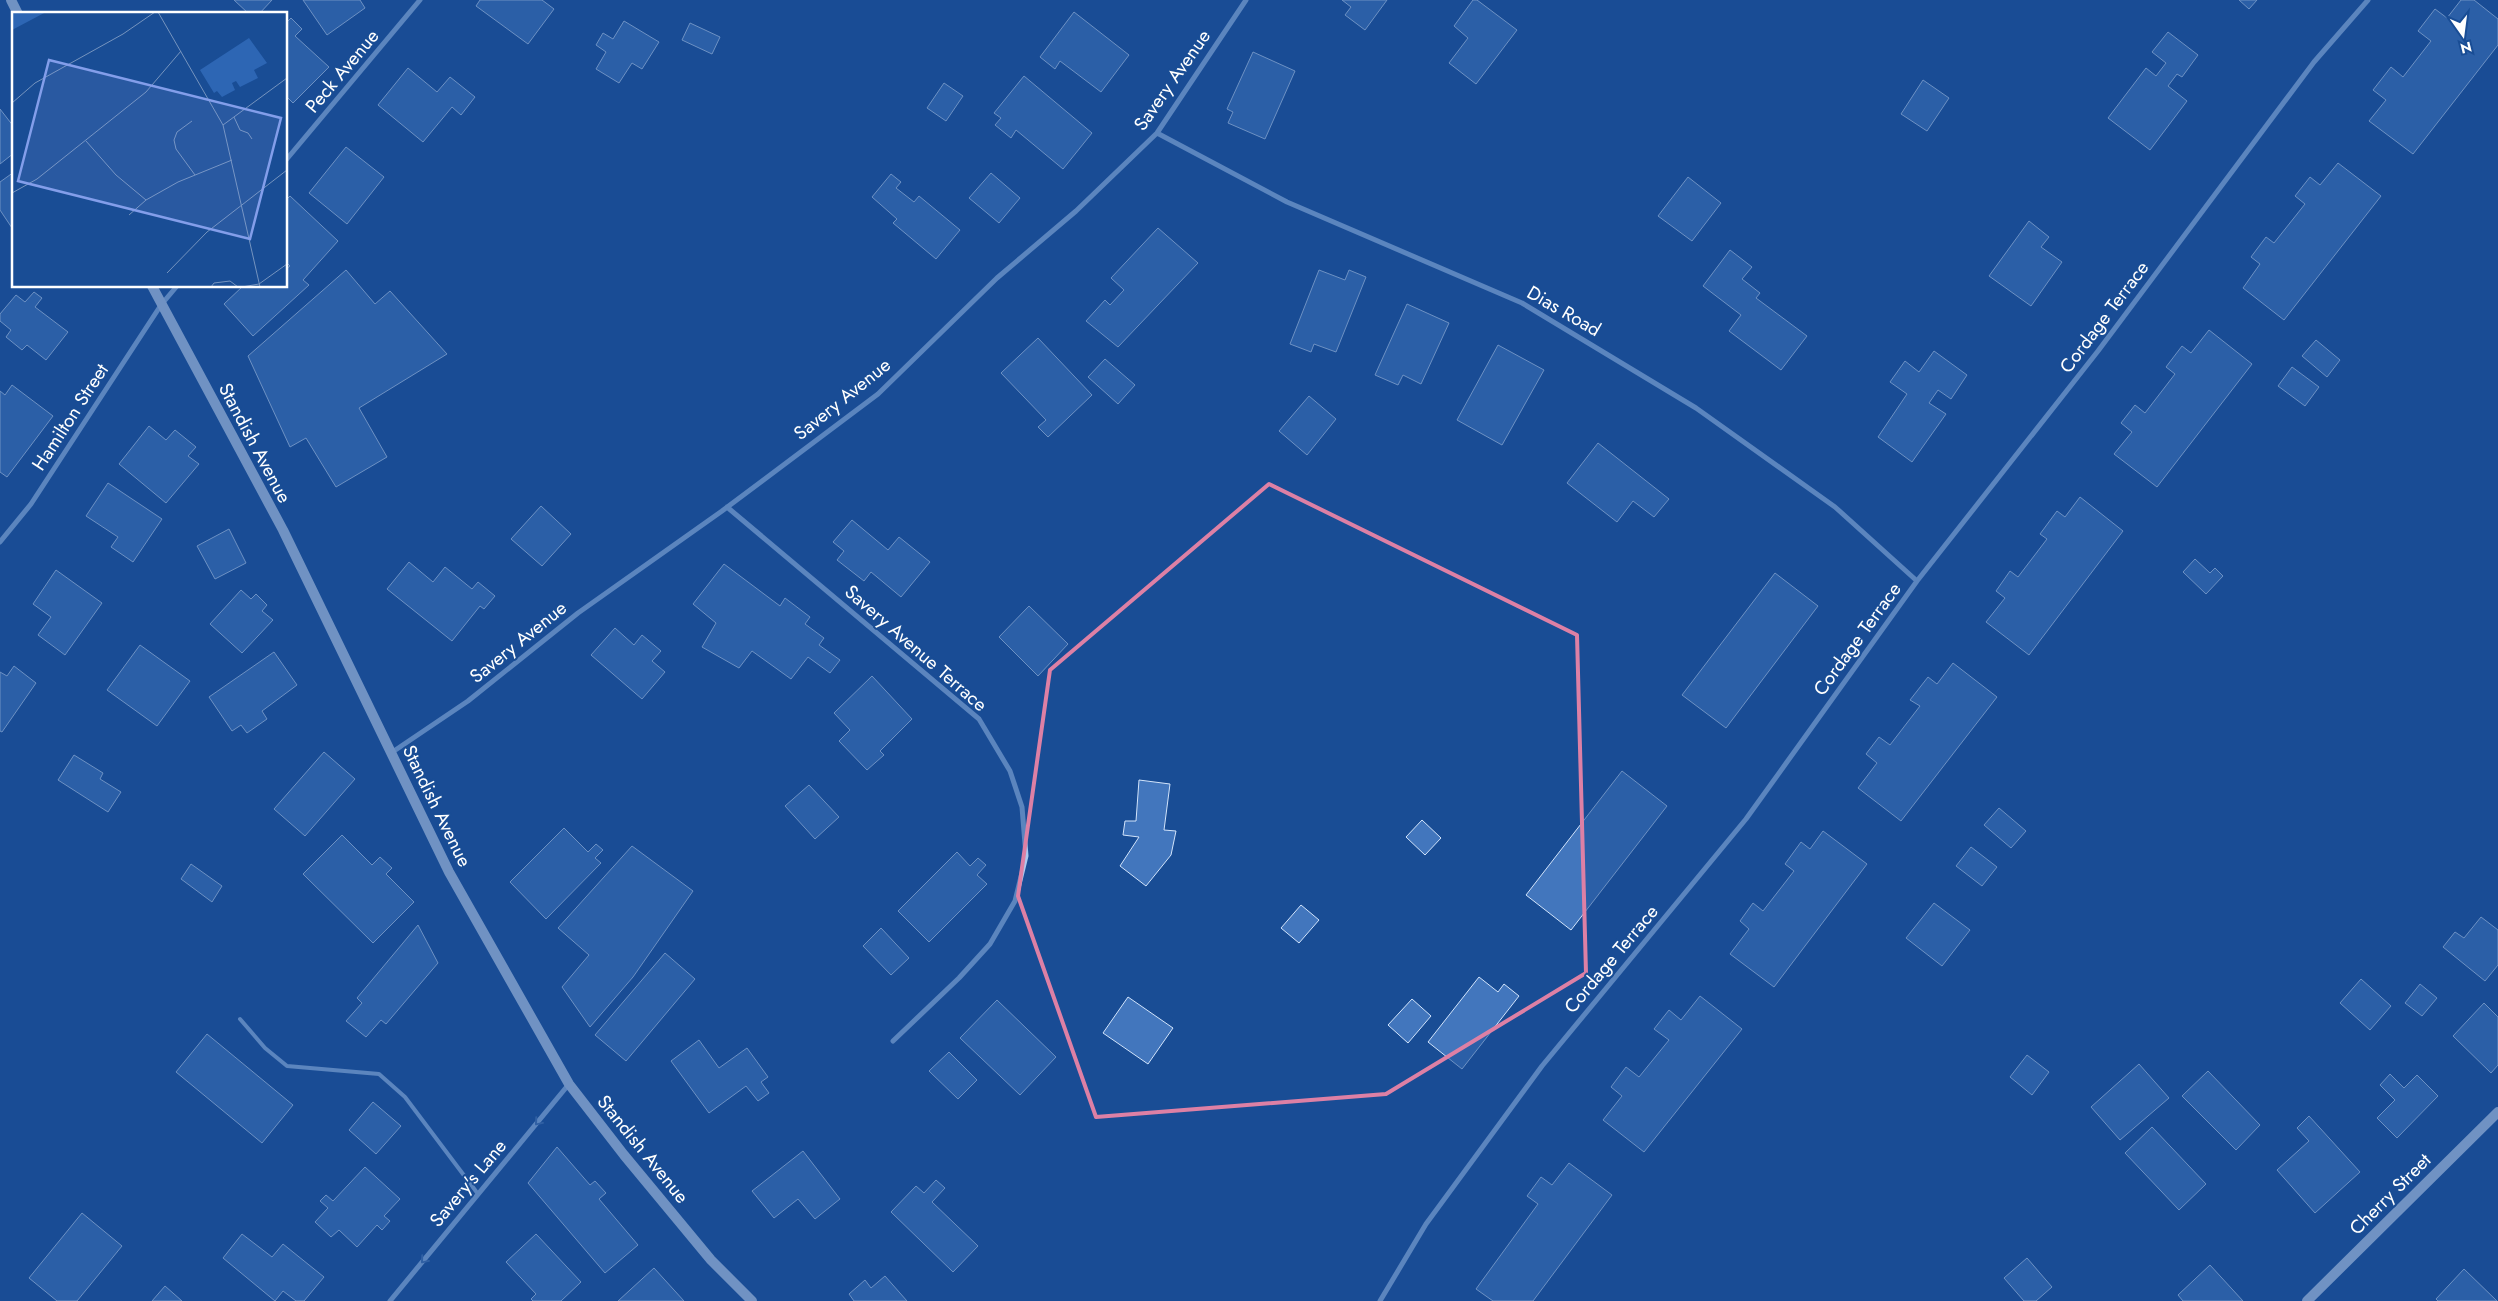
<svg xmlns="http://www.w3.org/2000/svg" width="2498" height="1301" font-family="Jost,sans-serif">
	<rect width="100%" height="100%" fill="#194d95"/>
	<path fill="#4276bd" stroke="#d2e4fb" d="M234,0h38l-13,14h-10z
		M303,0h57l5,8 -38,27z
		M480,0h62l12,9 -26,35 -52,-38z
		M1342,0h45l-22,30 -20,-15 6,-8z
		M1473,0h4l40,30 -41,54 -27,-21 19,-25 -14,-12z
		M2239,0h18l-8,9z
		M2461,0h13l24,19v26l-85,109 -44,-33 17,-21 -13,-10 18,-23 12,10 28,-36 -13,-10 17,-22 12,9z
		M1074,12l55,43 -28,37 -41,-31 -5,8 -15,-12z
		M291,18l11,11 -7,7 34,31 -36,36 -7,-7v-73z
		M624,21l35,21 -17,27 -10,-6 -13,20 -23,-14 10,-17 -10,-7 7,-12 10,6z
		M690,23l30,14 -8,17 -30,-14z
		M2168,32l30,23 -16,22 -5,-3 -9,12 19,15 -37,49 -42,-32 38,-50 10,8 10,-13 -14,-11z
		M1253,52l42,19 -30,68 -37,-16 5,-11 -6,-3z
		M408,68l29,24 13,-15 25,20 -14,18 -9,-8 -29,35 -45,-37z
		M1024,76l68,57 -29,36 -47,-39 -5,8 -16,-13 6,-7 -7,-5z
		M1923,80l26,18 -22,33 -26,-17z
		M944,83l19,13 -17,25 -19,-13z
		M0,109l14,18v26l-14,11z
		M346,147l38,30 -37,47 -38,-31z
		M2338,163l43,33 -97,124 -41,-32 17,-24 -9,-7 15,-20 8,6 31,-39 -10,-8 15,-19 10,8z
		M14,172v59l-14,-21v-28z
		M991,173l29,25 -21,25 -30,-25z
		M891,174l10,8 -5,6 18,14 5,-6 41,34 -24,29 -43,-36 4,-4 -25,-22z
		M1688,177l33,26 -29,38 -34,-25z
		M290,196l48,45 -35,39 6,5 -56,51 -29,-32 19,-18h43v-17l4,-3 -4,-4v-62z
		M2029,221l20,16 -8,10 21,15 -31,44 -42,-30z
		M1158,228l40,35 -80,84 -32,-26 19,-21 5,5 14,-15 -13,-12z
		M1730,250l22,17 -10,12 18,14 -4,5 51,38 -26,34 -52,-39 12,-16 -38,-29z
		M346,270l29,34 15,-13 57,63 -88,54 28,49 -51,30 -30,-49 -16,9 -42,-91z
		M1319,270l26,10 4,-10 17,7 -30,75 -22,-8 -3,8 -21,-8z
		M34,292l8,6 -7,9 33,25 -22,28 -19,-15 -5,5 -16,-13 5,-7 -11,-9v-7l16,-19 9,7z
		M1407,304l42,19 -28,61 -18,-9 -5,10 -23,-10z
		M2209,330l43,34 -95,123 -43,-33 18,-22 -11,-9 14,-18 10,8 30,-39 -9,-7 16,-21 9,7z
		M1038,338l54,57 -44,42 -10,-10 8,-7 -45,-47z
		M2316,340l24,20 -13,17 -25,-21z
		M1498,345l46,25 -42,75 -45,-25z
		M1934,351l33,24 -16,24 -13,-9 -9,13 17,11 -34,48 -34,-25 29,-43 -17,-12 15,-21 14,11z
		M1105,359l30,26 -17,19 -30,-27z
		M2292,367l27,20 -14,19 -27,-20z
		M12,385l41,31 -46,61 -7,-5v-81l5,4z
		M1309,396l27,23 -29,36 -28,-24z
		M149,426l17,14 9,-10 21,17 -8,9 11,8 -33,39 -47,-39z
		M1598,443l71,56 -15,18 -21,-16 -16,21 -50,-39z
		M108,483l54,36 -29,43 -22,-15 7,-10 -32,-21z
		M2080,497l43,34 -94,124 -43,-33 19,-24 -9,-7 14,-20 8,6 29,-38 -7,-5 17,-23 8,6z
		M541,506l30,28 -29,32 -31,-27z
		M852,520l36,30 11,-13 31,25 -29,35 -30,-25 -7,9 -27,-21 7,-9 -11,-9z
		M229,529l17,34 -31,16 -18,-33z
		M2195,559l15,14 5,-5 8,8 -17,18 -23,-22z
		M409,562l24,20 12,-15 27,22 6,-7 17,14 -11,13 -4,-3 -28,35 -65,-52z
		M724,564l56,42 5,-8 25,19 -5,7 19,14 -5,7 21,15 -10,13 -22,-16 -17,22 -39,-28 -13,17 -37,-21 14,-24 -23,-19z
		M56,570l46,33 -37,52 -27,-20 13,-18 -18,-13z
		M1775,573l43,33 -92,122 -44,-33z
		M241,590l10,9 5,-5 11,11 -5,6 11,9 -31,33 -32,-29z
		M1029,606l39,38 -30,32 -39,-39z
		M615,628l19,17 8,-10 19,16 -9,10 13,11 -23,27 -51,-44z
		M140,645l50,36 -33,45 -50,-36z
		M274,652l23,33 -35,26 5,8 -20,14 -6,-8 -9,6 -23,-34z
		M1953,663l44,34 -96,124 -43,-33 19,-25 -11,-9 13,-17 11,8 30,-39 -10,-6 18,-23 9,7z
		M14,666l22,17 -34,49 -2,-1v-59l7,4z
		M872,676l40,43 -32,32 4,4 -17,15 -28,-29 11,-11 -16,-17z
		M324,752l31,27 -50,57 -31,-27z
		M74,755l29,18 -3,6 21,13 -13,20 -50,-32z
		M1622,771l45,35 -96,124 -45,-35z
		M1139,780l31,4 -6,46 12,1 -5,24 -25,31 -26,-20 19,-29 -16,-2 2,-14h11z
		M809,785l30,32 -24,22 -30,-33z
		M1999,808l27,23 -15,17 -27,-23z
		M1422,820l19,18 -16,17 -19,-18z
		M564,828l24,24 8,-8 7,6 -8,8 6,5 -55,56 -36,-37z
		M1823,831l44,33 -93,123 -44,-33 19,-25 -9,-8 13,-18 10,8 31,-40 -9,-7 16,-22 9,7z
		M342,835l30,30 8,-8 12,11 -6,6 28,28 -41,41 -70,-69z
		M632,846l61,45 -60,86 -43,50 -28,-40 27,-32 -31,-27z
		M1971,847l26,20 -15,19 -26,-20z
		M957,852l13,14 8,-8 8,7 -9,10 10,9 -58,58 -31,-31z
		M191,864l31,22 -10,16 -31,-23z
		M1934,903l36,27 -28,36 -36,-28z
		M1301,905l18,15 -20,23 -18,-15z
		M2481,917l17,13v35l-13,16 -42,-34 12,-15 9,6z
		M418,925l20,38 -52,61 -5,-4 -15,17 -20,-16 16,-18 -5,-5z
		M881,928l28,30 -18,17 -28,-29z
		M665,953l30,26 -69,82 -31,-26z
		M1479,977l19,15 6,-8 15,12 -57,73 -34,-27z
		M2361,979l30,27 -21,24 -30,-27z
		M2420,984l17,14 -15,18 -17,-13z
		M1700,996l42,33 -98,123 -41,-32 19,-24 -11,-9 15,-20 13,10 30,-37 -15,-11 15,-19 12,10z
		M1128,997l45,31 -25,36 -45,-31z
		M1412,999l19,17 -23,27 -20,-18z
		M997,1000l59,57 -36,38 -60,-57z
		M2484,1003l14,14v48l-7,8 -38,-37z
		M207,1034l86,71 -31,38 -86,-71z
		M699,1040l20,28 28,-20 21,29 -7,5 8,11 -11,8 -12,-15 -37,27 -38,-52z
		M949,1052l28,28 -19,19 -29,-28z
		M2027,1055l22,17 -17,23 -22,-18z
		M2139,1064l30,34 -49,42 -29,-33z
		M2208,1071l52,54 -24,25 -54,-54z
		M2390,1074l14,14 13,-13 21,21 -41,42 -20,-20 18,-18 -15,-15z
		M373,1102l28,24 -25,28 -27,-24z
		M2309,1116l51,56 -45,41 -38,-43 32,-29 -12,-13z
		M2152,1127l54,57 -27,26 -54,-57z
		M557,1147l33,38 5,-4 11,12 -7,6 39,46 -33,28 -77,-90z
		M803,1151l37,48 -25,20 -17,-20 -24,19 -22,-27z
		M1569,1163l43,32 -79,106h-40l-17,-12 62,-85 -11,-8 14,-19 11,8z
		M365,1167l35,32 -16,17 6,5 -8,9 -5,-5 -20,22 -18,-17 -8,7 -16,-15 13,-14 -8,-7 6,-6 7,6z
		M936,1180l9,8 -13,14 46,44 -25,26 -62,-60 25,-26 8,7z
		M82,1213l40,33 -45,55h-20l-28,-23z
		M242,1234l30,23 11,-13 41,33 -20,24h-8l-13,-10 -8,10 -52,-43z
		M536,1234l45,48 -20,19h-28l-2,-2 5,-5 -30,-32z
		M2027,1258l25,29 -16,14h-12l-20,-23z
		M2210,1265l33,36h-60l-5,-6z
		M654,1268l30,33h-66z
		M2464,1269l33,32h-59l-2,-2z
		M885,1276l22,25h-53l-5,-7 16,-14 6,8z
		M165,1286l17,15h-30z"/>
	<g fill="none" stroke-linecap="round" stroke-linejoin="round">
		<path stroke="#abc9f0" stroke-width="4" d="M240,1019l25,29 22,18 92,8 26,23 73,97"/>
		<path stroke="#abc9f0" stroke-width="5" d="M1157,133l130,69 235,101 174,105 139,99 82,74
			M286,160l134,-160
			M727,507l252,212 31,52 12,36 4,49 -11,45 -25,43 -31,34 -66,63
			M0,542l31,-38 130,-199 16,-19
			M391,753l77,-52 110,-88 144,-102 156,-117 119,-116 79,-67 81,-78 89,-133
			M390,1301l179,-217
			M1380,1301l46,-77 116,-158 204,-247 171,-238 181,-230 216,-289 54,-62"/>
		<path stroke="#d9e7fb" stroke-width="10" d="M11,0l7,14
			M152,286l131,244 166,342 120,212 55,71 87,105 41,41
			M2307,1301l191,-189"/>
	</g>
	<defs><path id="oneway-chevron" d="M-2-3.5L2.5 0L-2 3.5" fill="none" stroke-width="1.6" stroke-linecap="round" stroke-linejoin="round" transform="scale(1.25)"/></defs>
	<g stroke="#4c78b5">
		<use href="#oneway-chevron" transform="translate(538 1122) rotate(130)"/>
		<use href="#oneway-chevron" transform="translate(424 1260) rotate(130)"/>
	</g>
	<path d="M0 0H2498V1301H0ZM1269,484l308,151 9,338 -200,121 -290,23 -78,-221 32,-226z" fill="#194d95" fill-opacity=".55" fill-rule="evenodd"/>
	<path fill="none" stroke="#dd80a5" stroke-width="4" stroke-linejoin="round" d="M1269,484l308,151 9,338 -200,121 -290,23 -78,-221 32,-226z"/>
	<g text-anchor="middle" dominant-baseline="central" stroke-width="4" stroke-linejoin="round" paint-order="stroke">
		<g font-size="19" fill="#fff" stroke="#194d95">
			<text transform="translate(342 71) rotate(-50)">Peck Avenue</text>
			<text transform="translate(1172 80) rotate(-55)">Savery Avenue</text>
			<text transform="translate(1564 311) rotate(30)">Dias Road</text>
			<text transform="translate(2104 317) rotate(-53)">Cordage Terrace</text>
			<text transform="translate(842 399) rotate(-39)">Savery Avenue</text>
			<text transform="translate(70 417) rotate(-57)">Hamilton Street</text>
			<text transform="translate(255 443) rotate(62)">Standish Avenue</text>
			<text transform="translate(1857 639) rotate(-54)">Cordage Terrace</text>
			<text transform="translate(518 642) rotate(-39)">Savery Avenue</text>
			<text transform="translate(916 648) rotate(41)">Savery Avenue Terrace</text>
			<text transform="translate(437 806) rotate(64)">Standish Avenue</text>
			<text transform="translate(1611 959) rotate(-50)">Cordage Terrace</text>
			<text transform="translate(643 1149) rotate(51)">Standish Avenue</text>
			<text transform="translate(468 1183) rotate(-50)">Savery's Lane</text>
			<text transform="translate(2390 1194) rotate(-45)">Cherry Street</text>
		</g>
	</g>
	<g transform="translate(12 12)">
		<rect width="275" height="275" fill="#194d95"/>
		<path d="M0,0h34l-34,18zM237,26l18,25 -13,7 4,8 -18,9 -4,-6 -4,2 3,7 -13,7 -5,-6 -3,2 -14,-23z" fill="#2d66b4"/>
		<path fill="none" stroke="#7594bf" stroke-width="1" d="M146,0l65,113 37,162M0,91l23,-20 88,-49 32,-22M222,105l6,13 8,3 4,6M180,109l-15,11 -3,8 2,9 19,26M211,113l64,-47M74,129l30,34 30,25M0,181l25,-14 109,-87 35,-41M117,203l17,-15 32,-18 54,-22M155,261l40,-41 80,-62M199,275l3,-4 16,-2 8,6M230,275l17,-3 28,-20"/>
		<path fill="#839eea" fill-opacity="0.15" stroke="#839eea" stroke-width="2.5" d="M37,48l232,58 -31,121 -232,-58z"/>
		<rect width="275" height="275" fill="none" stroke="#fff" stroke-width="2.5"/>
	</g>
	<g transform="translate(2463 35) rotate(166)" stroke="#194d95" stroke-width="4" paint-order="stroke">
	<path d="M0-4L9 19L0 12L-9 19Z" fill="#ffffff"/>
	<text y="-8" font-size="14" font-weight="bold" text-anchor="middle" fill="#ffffff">N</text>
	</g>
</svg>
